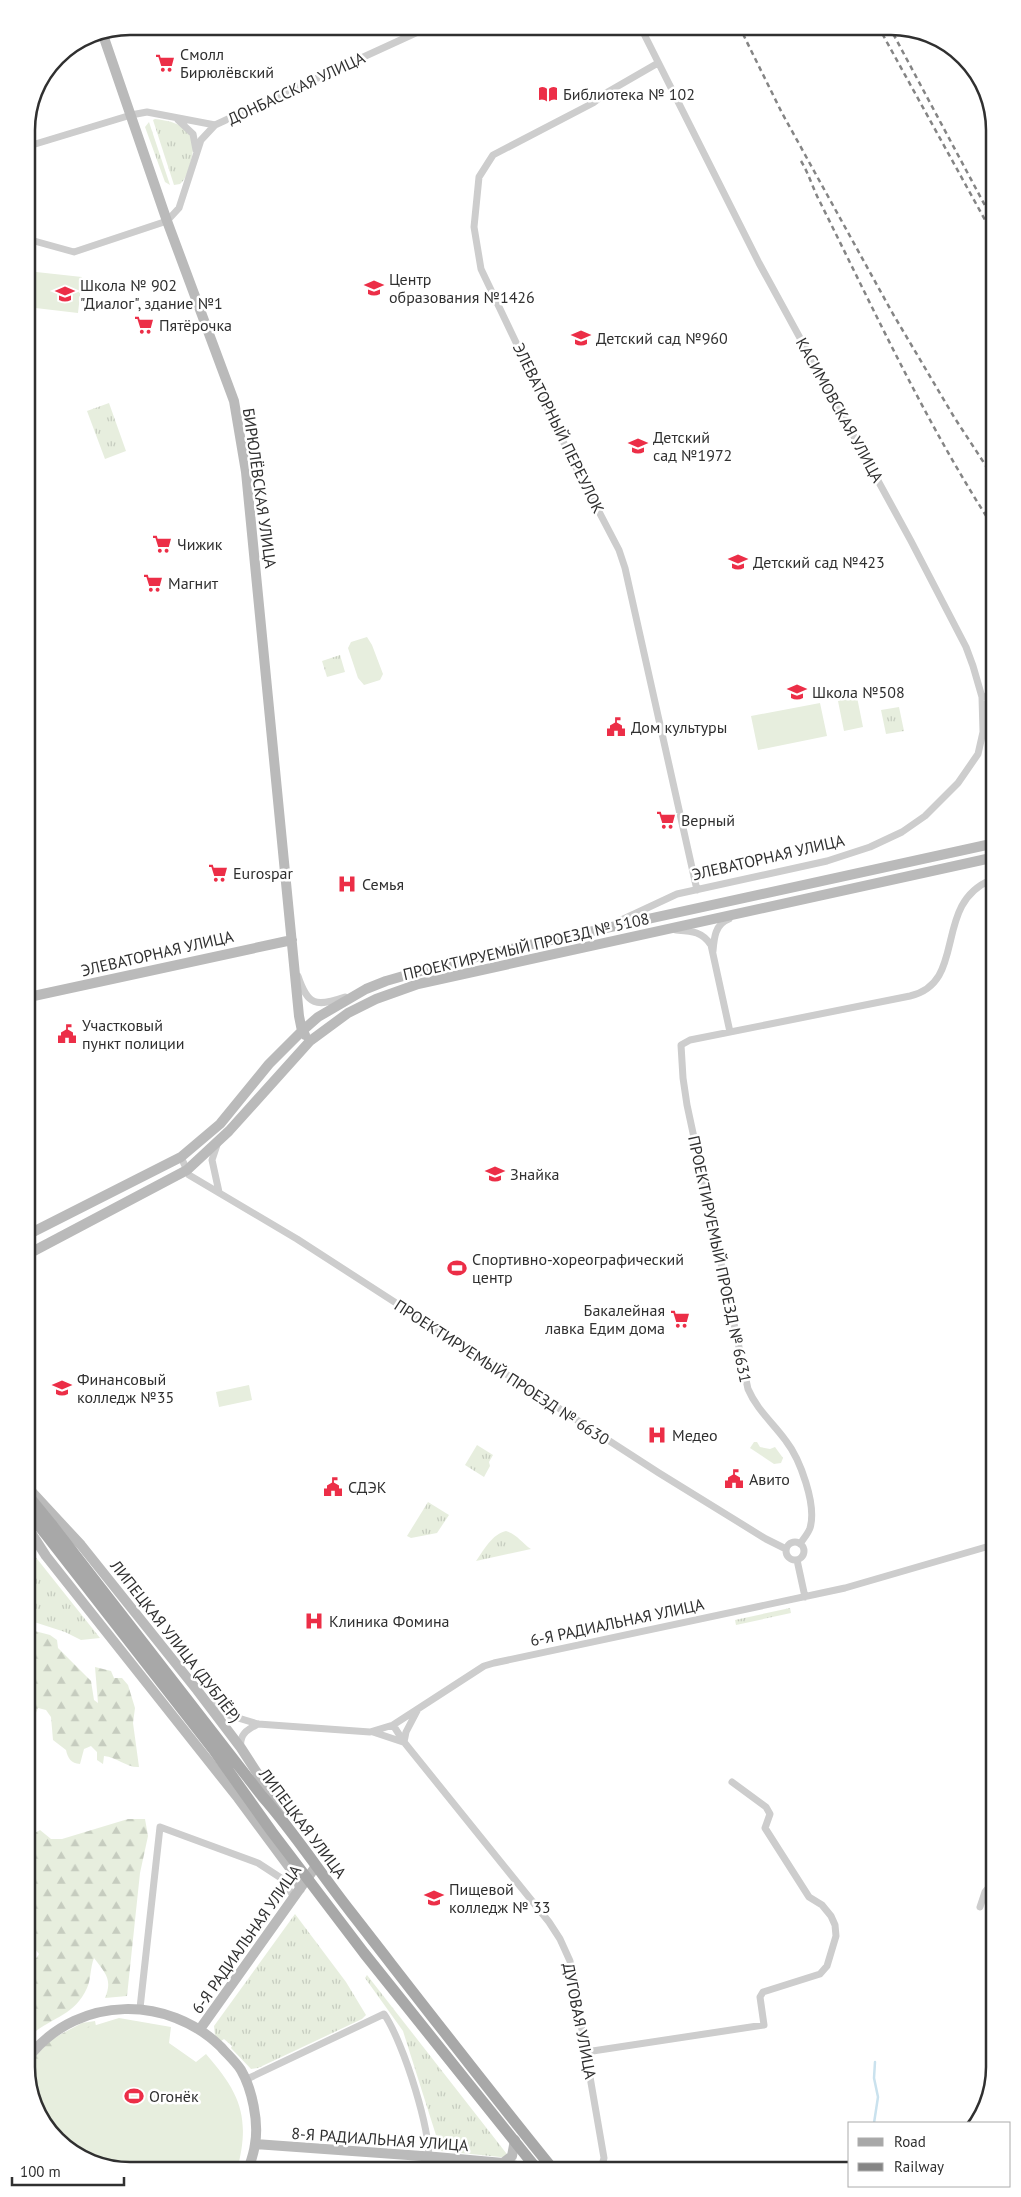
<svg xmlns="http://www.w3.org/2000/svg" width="1021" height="2197" font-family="'PT Sans',sans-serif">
	<defs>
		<pattern id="grass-tufts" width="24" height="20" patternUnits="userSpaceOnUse" patternTransform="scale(1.25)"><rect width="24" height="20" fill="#e7eede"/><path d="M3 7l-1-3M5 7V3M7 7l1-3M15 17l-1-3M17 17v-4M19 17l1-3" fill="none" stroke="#c6ccbf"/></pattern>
		<pattern id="forest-firs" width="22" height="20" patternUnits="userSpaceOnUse" patternTransform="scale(1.25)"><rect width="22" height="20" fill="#e7eede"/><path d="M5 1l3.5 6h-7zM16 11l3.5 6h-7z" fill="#c6ccbf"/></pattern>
	</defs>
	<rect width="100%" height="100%" fill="#fff"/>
	<path fill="url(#grass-tufts)" d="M155,119c29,3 45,14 35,45 -2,8 -4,15 -10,20l-6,1 -21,-65z
		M149,122l21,63 -5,-3 -20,-55z
		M109,403l17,48 -21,8 -18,-48z
		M340,655l5,17 -18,5 -5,-16z
		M899,707l5,24 -18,3 -5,-24z
		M754,1442h3l3,5 10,2 5,-2 8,11 -2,5 -7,1 -24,-16z
		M477,1445l16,10 -4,7 1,4 -6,11 -19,-12z
		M428,1502l21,13 -12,18 -26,5 -4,-2z
		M506,1531c11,3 16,12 25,18l-55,12c8,-11 16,-27 30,-30z
		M30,1550l70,88 -19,2 -16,-8 -34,-11z
		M790,1608l1,5 -55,12 -1,-5z
		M295,1914l51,68 20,33 -4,4 -104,49 -7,1 -20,-21 1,-2 -8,-7 -3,2 -6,-6 -1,-9z
		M367,1975l143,183 -69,-7 -38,-120 -38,-53z"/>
	<path fill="url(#forest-firs)" d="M31,1630l19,5 7,5 1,8 33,33 3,19 4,3 -3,-36 16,4 3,7h8l6,7 7,23 -2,15 6,44c-12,1 -22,-10 -35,-11l-1,8 -6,-4v-8l-6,-6 -7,3 -4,15c-9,-1 -12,-5 -14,-14l-13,-10 -2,-23 -5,-7 -8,-2 -3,7 1,8 -5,3z
		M128,1819h17l3,17 -8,37 -13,123 -22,2c8,-19 0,-25 -11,-40 -4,10 -3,22 -7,30 -12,27 -34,29 -55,46l-1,-76 4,2 4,-6 -8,-10v-109l9,-5 11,9h11z
		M95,2021l3,15 -66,59v-35l18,-20 32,-17z"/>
	<path fill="#e7eede" d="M27,271l55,6 -4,36 -51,-6z
		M367,637l5,8 11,29 -3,6 -16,5 -6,-7 -10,-30 3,-6z
		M857,697l6,30 -19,4 -6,-30z
		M820,703l7,33 -69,14 -7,-34z
		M249,1385l3,15 -33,7 -3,-15z
		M119,2018l52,9 -2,16 27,19 10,-8c34,39 45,63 31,116l-114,1 -56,-22 -35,-48v-28l14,-17 16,-15 18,-11z"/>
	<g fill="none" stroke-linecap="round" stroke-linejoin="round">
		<path stroke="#cae2ee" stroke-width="2.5" d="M29,1132l3,-2
			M874,2123l4,-26 -4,-19 1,-16"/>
		<path stroke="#cdcdcd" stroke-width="7" d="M658,63l-52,30 -13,10 -100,52 -14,22 -5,50 7,42 91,191 47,90 6,18 72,322
			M178,120l15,14 3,16
			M27,153l5,-8 99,-30 16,-3 68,13
			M27,239l47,13 93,-31 12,-13 22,-68 14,-15 216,-99
			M982,697l9,-1
			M617,922l60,-28 150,-33 43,-14 32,-15 23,-16 33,-33 20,-29 5,-22 -1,-35 -9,-31 -7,-19 -55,-106 -152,-278 -119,-237
			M676,930c15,1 26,1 35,15l19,87
			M713,951c1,-13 2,-27 16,-32
			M298,976c10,30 18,31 47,21
			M217,1145l-5,15 7,32
			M181,1157l8,18 108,64 362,234 107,66 20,10
			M786 1551a9 9 0 1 1 18 0a9 9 0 1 1-18 0Z
			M800,1544c3,-5 8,-10 10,-16 7,-23 -10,-69 -24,-87 -13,-18 -29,-31 -38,-52l-61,-284 -4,-27 -2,-33 9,-5 220,-44c58,-13 22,-92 81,-116
			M797,1560l8,37
			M212,1704l13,10 33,10 112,8 23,-7 91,-59 10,-3 351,-75 148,-43
			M393,1725l11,17 145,180 11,17 10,22 34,197 -2,7 -9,2
			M373,1732l30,10
			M404,1742l2,-10 11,-21
			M241,1748c-2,-14 6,-18 17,-24
			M980,1907l5,-15 9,-11
			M140,2008l20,-181 98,36 23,15 13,19
			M586,2052l178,-27 -4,-28 3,-5 57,-18 7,-8 9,-30 -1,-11 -4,-9 -9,-11 -13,-8 -44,-69 5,-14 -4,-7 -34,-25
			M245,2080l139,-66c19,27 50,123 44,154"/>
		<path stroke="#bababa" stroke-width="10" d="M102,32l65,189 67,180 12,71 53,544 3,15 3,4
			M29,997l263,-57
			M29,1234l152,-77 39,-33 49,-60 33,-33 16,-14 48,-28 20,-8 45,-13 84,-20 476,-104
			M30,1253l157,-83 42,-39 81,-90 38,-28 28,-14 42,-15 573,-126
			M30,1490l51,55 116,145 44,58 33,51 7,16
			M30,1531l16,25 192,242 60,81 2,10
			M200,2029l116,-163
			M32,2053c48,-57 136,-58 189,-6 6,7 15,15 20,23 11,19 18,52 14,74 -1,9 -4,17 -7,26
			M255,2144l181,13 67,6 23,5
			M503,2163l9,-7 3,-16"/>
		<path stroke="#a8a8a8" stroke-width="11" d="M52,1525l210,271c32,36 58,77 88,115 67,86 133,172 202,257
			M44,1532l169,217 59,83 92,121 172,215"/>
		<path stroke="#858585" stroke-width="2.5" stroke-dasharray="5 4" stroke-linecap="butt" d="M725,26l5,9
			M739,26l43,87 111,201 61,103 36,55
			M878,26l112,203
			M889,26l100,187
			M801,161c8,13 12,28 19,41 54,108 105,219 170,320"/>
		<path stroke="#a8a8a8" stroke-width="11" d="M30,1498l22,27
			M30,1515l14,17"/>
	</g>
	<defs>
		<g id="supermarket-bare" transform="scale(1.5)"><path d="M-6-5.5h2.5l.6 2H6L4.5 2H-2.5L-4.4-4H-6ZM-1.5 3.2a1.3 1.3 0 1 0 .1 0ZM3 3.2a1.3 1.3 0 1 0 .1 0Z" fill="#ec2e47" stroke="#fff" stroke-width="2.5" paint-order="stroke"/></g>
		<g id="library-bare" transform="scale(1.5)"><path d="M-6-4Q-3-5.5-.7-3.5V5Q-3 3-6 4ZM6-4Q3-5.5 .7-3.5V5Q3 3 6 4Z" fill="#ec2e47" stroke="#fff" stroke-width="2.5" paint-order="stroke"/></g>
		<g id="school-bare" transform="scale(1.5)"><path d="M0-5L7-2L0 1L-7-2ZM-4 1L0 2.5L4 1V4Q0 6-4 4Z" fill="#ec2e47" stroke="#fff" stroke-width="2.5" paint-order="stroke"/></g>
		<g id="civic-bare" transform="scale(1.5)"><path d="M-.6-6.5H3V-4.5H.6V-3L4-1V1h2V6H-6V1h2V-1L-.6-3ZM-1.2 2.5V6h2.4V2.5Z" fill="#ec2e47" stroke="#fff" stroke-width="2.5" paint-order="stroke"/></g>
		<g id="hospital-bare" transform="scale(1.5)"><path d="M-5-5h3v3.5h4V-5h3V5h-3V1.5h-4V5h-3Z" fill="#ec2e47" stroke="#fff" stroke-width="2.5" paint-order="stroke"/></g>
		<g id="stadium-bare" transform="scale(1.5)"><path d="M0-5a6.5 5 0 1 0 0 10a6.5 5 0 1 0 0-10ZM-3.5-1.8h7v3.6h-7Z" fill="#ec2e47" stroke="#fff" stroke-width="2.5" paint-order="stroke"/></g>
		<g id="university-bare" transform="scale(1.5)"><path d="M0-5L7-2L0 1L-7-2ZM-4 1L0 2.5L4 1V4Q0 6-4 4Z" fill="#ec2e47" stroke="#fff" stroke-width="2.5" paint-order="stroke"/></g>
	</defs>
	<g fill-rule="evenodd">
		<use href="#supermarket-bare" x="165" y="63"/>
		<use href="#library-bare" x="548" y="94"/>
		<use href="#school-bare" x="374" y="288"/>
		<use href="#school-bare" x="65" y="294"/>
		<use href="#supermarket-bare" x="144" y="325"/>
		<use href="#school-bare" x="581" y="338"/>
		<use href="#school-bare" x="638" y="446"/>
		<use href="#supermarket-bare" x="162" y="544"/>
		<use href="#school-bare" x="738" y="562"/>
		<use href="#supermarket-bare" x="153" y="583"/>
		<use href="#school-bare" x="797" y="692"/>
		<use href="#civic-bare" x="616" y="727"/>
		<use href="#supermarket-bare" x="666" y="820"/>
		<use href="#supermarket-bare" x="218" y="873"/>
		<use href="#hospital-bare" x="347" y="884"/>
		<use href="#civic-bare" x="67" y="1034"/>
		<use href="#school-bare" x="495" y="1174"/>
		<use href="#stadium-bare" x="457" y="1268"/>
		<use href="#supermarket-bare" x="680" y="1319"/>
		<use href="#university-bare" x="62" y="1388"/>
		<use href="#hospital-bare" x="657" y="1435"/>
		<use href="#civic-bare" x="734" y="1479"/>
		<use href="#civic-bare" x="333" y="1487"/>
		<use href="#hospital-bare" x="314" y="1621"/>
		<use href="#university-bare" x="434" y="1898"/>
		<use href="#stadium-bare" x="134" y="2096"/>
	</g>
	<g text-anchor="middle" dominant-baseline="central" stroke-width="5" stroke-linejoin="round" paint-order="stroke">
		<g font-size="16" fill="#303030" stroke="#fff" text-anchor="start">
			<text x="180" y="54">Смолл<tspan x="180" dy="18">Бирюлёвский</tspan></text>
			<text x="563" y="94">Библиотека № 102</text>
			<text x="389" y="279">Центр<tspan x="389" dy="18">образования №1426</tspan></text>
			<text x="80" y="285">Школа № 902<tspan x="80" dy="18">"Диалог", здание №1</tspan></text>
			<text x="159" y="325">Пятёрочка</text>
			<text x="596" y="338">Детский сад №960</text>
			<text x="653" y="437">Детский<tspan x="653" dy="18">сад №1972</tspan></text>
			<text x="177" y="544">Чижик</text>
			<text x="753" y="562">Детский сад №423</text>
			<text x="168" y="583">Магнит</text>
			<text x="812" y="692">Школа №508</text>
			<text x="631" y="727">Дом культуры</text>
			<text x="681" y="820">Верный</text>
			<text x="233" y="873">Eurospar</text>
			<text x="362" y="884">Семья</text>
			<text x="82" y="1025">Участковый<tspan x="82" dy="18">пункт полиции</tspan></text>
			<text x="510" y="1174">Знайка</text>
			<text x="472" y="1259">Спортивно-хореографический<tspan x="472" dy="18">центр</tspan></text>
			<text x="665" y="1310" text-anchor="end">Бакалейная<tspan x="665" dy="18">лавка Едим дома</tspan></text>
			<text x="77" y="1379">Финансовый<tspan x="77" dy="18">колледж №35</tspan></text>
			<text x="672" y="1435">Медео</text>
			<text x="749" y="1479">Авито</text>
			<text x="348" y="1487">СДЭК</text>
			<text x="329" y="1621">Клиника Фомина</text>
			<text x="449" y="1889">Пищевой<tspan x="449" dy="18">колледж № 33</tspan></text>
			<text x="149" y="2096">Огонёк</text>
		</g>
		<g font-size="16" fill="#303030" stroke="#fff">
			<text transform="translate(296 88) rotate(-25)">ДОНБАССКАЯ УЛИЦА</text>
			<text transform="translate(840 410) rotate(61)">КАСИМОВСКАЯ УЛИЦА</text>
			<text transform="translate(559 428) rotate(64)">ЭЛЕВАТОРНЫЙ ПЕРЕУЛОК</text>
			<text transform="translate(260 488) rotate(82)">БИРЮЛЁВСКАЯ УЛИЦА</text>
			<text transform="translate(768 857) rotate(-13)">ЭЛЕВАТОРНАЯ УЛИЦА</text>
			<text transform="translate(526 946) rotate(-13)">ПРОЕКТИРУЕМЫЙ ПРОЕЗД № 5108</text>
			<text transform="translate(157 953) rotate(-13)">ЭЛЕВАТОРНАЯ УЛИЦА</text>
			<text transform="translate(720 1259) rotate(78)">ПРОЕКТИРУЕМЫЙ ПРОЕЗД № 6631</text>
			<text transform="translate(502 1372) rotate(33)">ПРОЕКТИРУЕМЫЙ ПРОЕЗД № 6630</text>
			<text transform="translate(617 1622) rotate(-12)">6-Я РАДИАЛЬНАЯ УЛИЦА</text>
			<text transform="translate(176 1641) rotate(52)">ЛИПЕЦКАЯ УЛИЦА (ДУБЛЁР)</text>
			<text transform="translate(303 1823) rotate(53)">ЛИПЕЦКАЯ УЛИЦА</text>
			<text transform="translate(246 1939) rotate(-55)">6-Я РАДИАЛЬНАЯ УЛИЦА</text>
			<text transform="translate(580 2021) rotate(79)">ДУГОВАЯ УЛИЦА</text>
			<text transform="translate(380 2139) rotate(4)">8-Я РАДИАЛЬНАЯ УЛИЦА</text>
		</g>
	</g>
	<path d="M0 0H1021V2197H0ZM130 35H891A95 95 0 0 1 986 130V2067A95 95 0 0 1 891 2162H130A95 95 0 0 1 35 2067V130A95 95 0 0 1 130 35Z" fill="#fff" fill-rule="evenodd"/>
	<path fill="none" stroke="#303030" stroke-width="2.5" d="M130 35H891A95 95 0 0 1 986 130V2067A95 95 0 0 1 891 2162H130A95 95 0 0 1 35 2067V130A95 95 0 0 1 130 35Z"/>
	<rect x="848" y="2122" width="162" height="65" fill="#ffffff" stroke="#acacac"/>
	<rect x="858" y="2138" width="25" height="8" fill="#a8a8a8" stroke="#acacac"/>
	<text x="894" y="2147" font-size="15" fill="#303030">Road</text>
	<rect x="858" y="2163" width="25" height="8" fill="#858585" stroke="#acacac"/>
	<text x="894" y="2172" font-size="15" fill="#303030">Railway</text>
	<path d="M12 2177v8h112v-8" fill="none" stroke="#303030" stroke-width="2.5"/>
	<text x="20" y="2177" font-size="15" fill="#303030" stroke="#ffffff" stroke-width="4" paint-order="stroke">100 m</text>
</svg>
